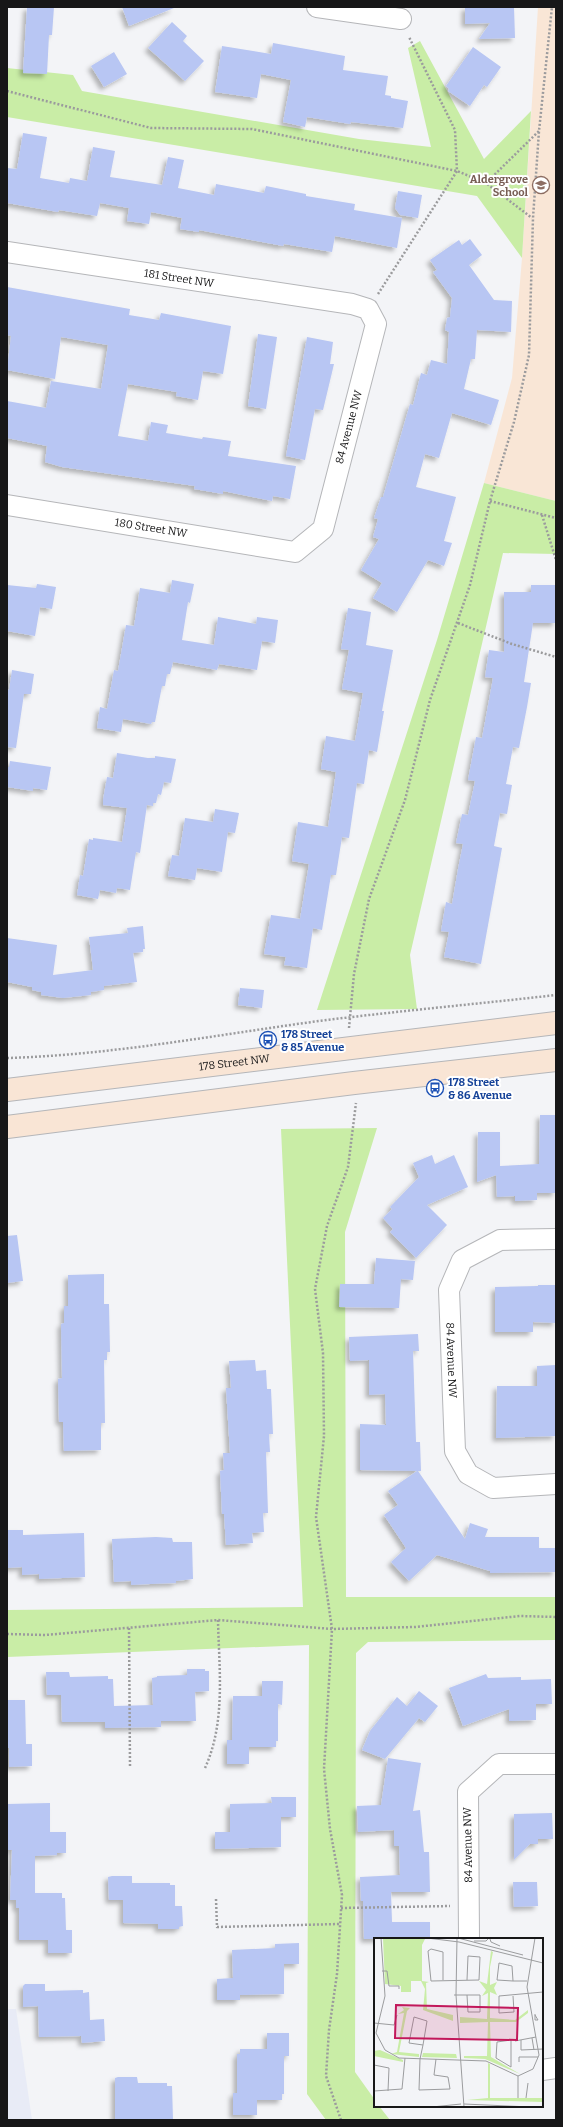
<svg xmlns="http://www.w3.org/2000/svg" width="563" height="2127" font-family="Bitter,serif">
	<defs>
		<filter id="shadow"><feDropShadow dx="-3.5" dy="3.5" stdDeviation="2" flood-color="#0004"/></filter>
	</defs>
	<rect width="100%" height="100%" fill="#f3f4f7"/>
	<path fill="#e8ebf6" d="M7,2009h9l16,111h-25z"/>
	<path fill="#f9e6d6" d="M538,7h18v494l-72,-18 28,-105 10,-120z"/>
	<path fill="#c9eda6" d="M420,41l64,118 47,-48 -9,147 -45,-62 -470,-79v-49l66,7 9,16 277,48 72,8 -23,-99z
		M484,483l72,18v53l-53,-1 -93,402 7,54 -100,1 120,-370z
		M377,1128l-32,104 1,365h210v43l-188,2 -12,11 -1,419 20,28v6h4l11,14h-64l-19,-26 2,-449 -302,12v-47l296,-3 -22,-478z"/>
	<path fill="#b8c6f3" filter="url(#shadow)" d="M27,7h27l-2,28h-3l-2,39 -24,-1z
		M122,7h52v1l-45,18z
		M465,7h49l1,31 -36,1 11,-16 -25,1z
		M172,22l15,14 -4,5 21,20 -19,20 -37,-33z
		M273,43l72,13 -2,14 45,6 -3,19 6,1v2l17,3 -5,27 -52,-6 -1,2 -43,-7 -2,10 -22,-5 8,-42 -30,-6 -4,24 -42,-6 7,-46 49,8z
		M473,47l28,20 -14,20 -3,-2 -14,21 -22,-15 1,-2 -3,-3z
		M114,52l13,22 -23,13 -13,-21z
		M23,133l24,4 -7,41 29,5 1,-5 17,3 6,-34 22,4 -5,26 52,8 6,-28 16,3 -6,28 36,7 2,-11 48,9 2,-7 40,8v2l49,8 -1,6 48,8 -5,30 -62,-12 -3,16 -48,-8 -1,2 -84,-16v2l-19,-3 2,-11 -31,-6 -2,12 -22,-3 2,-13 -29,-5 -3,13 -38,-6 -1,2 -51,-9v-35l10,1z
		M398,191l24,4 -4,23 -18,-3 -5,-7z
		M470,239l12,16 -13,10 25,35 18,1 -1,31 -34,-2 -2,29h-4l-7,30 35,11 -8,25 -39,-12 -13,45 -14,-4 -9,33 40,10 -12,44 8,2 -8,23 -16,-6 -31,52 -24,-14 9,-15 -21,-13 18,-31 -6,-2 5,-18 -4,-1 7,-21h2l27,-93 3,1 8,-32 6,2 4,-15 16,4 2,-32 -4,-2 2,-12 3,-1 2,-19 -19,-26 4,-2 -7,-10 29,-20 3,5z
		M7,287l123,22 -1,6 30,5 2,-7 70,13 -8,48 -20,-3 -5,29 -22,-4 1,-4 -49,-8 -10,52 30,5 3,-19 17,3 -2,8 36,6 1,-2 28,4 -3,15 68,10 -6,33 -17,-3 -1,5 -49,-10v3l-29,-5 1,-3 -133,-19 -17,-5 2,-16 -40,-8v-37l39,7 5,-27 50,8 7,-44 -47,-8 -6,42 -48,-9 4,-34 -4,-1z
		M258,334l19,3 -11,72 -18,-3z
		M307,337l26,5 -3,22h4l-11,46 -8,-1 -10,51 -19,-4z
		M172,580l22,4 -4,19 -2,-1 -6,38 32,5 4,-28 38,7 1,-7 21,3 -3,23 -13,-2 -5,29 -38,-6 -2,6 -44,-8 -3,12h-3l-2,12h-3l-7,36h-3l-1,2 -28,-5 -2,13 -24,-4 3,-21 7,2 7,-39 4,1 8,-46 8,1 6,-38 30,5z
		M37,584l19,3 -4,22 -12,-2 -5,29 -28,-5v-46l29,3z
		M531,585h25v38h-23l-9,59 7,1 -4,24 -8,41 -6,-1 -7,37 6,1 -5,29 -7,-1 -6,33 8,2 -21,116 -37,-7 5,-25 -8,-1 5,-29 6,2 6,-35 5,-25 -7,-1 6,-29 6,1 7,-34 -7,-1 8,-43 6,1 7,-38 4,-22 -8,-1 4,-27 15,2v-60h27z
		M348,608l23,4 -5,33 27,5 -11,61h2l-7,41 -8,-2 -5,34 -7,-1 -8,55 -7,-1 -6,38h-5l-9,55 -9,-2 -6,40 -23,-3 2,-8 -22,-3 7,-39 29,4 9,-55 -17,-3 6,-39 30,5 8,-55 -15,-3 5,-33 29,5 8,-48 -21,-4 7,-39 -8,-1z
		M12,670l22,4 -3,20h-7l-8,54 -9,-1v-58l2,1z
		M117,753l31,5h7v-2l21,3 -5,24 -7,-1 -3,13 -3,-1 -2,9h-3v3l-6,-1 -7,48 -4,-1 -6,38 -13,-2 -1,5 -16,-3 -2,9 -21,-4 3,-20 3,1 6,-37 4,1v-2l29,4 5,-34 -24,-3v-5l4,-23 6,1z
		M10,761l41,6 -4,23 -14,-2v3l-26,-4v-20h2z
		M215,809l24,4 -4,20 -7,-1 -6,40 -25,-4 -2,12 -27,-4 4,-21 7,1 6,-38 28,4z
		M143,926l2,23h-2v3l-10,1 4,29 -33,4v4l-13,2v3l-28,3 -22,-3v-3l-9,-2v-3l-25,-5v-44l50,7 -4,30 40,-5 -4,-33 39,-4 -1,-5z
		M240,988l24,2 -2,18 -24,-3z
		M540,1115h16v78h-19v7l-22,1v-5l-18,1 -1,-22 -19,7 1,-50h22v34l39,-2z
		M432,1155l3,9 19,-9 14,32 -41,18 20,20 -31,33 -26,-26 3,-3 -10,-11 9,-9 -2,-2 29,-30 -6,-14z
		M17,1235l6,46 -16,2v-47z
		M376,1258l39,3 -2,19 -12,-1 -2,29 -60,-1 1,-23h34z
		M104,1274v30h5l1,48h-3v8h-3l1,63h-4v27l-37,1 -1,-29h-4l-1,-43 4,-1 -1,-54 3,-1v-17h4v-31z
		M538,1285h18v38l-23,-1v10h-38v-45l43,-1z
		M418,1334l1,17h-6l3,91h4l1,29h-3l47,68 5,-16 18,6 -3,8h54v11h17v24l-66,1v-2l-53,-16 -28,26 -18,-19 15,-14 -22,-33 14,-10 -10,-14 29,-20 -57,-1v-46l26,1 -1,-31 -16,1v-35l-19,1 -1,-24z
		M255,1360l1,11 10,-1 1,19h4l2,45h-4l1,18h-4l2,61h-5l1,19 -12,1 1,10 -27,2 -2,-31h-2l-2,-43 4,-1 -1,-17h7l-4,-65h5l-2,-27z
		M556,1365v71l-60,2 1,-52h40v-20z
		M7,1530h16v5l61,-2 1,44 -46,2v-5l-17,1v-8l-15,1z
		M156,1537l16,1 1,4h19l1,37 -17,2v2l-26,1 -19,1v-4l-17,1 -2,-43z
		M187,1669h18v2h4v20l-14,1 1,29h-35v6l-56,1v-6h-43l-1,-27h-14l-1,-23h23l1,5 38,-1v3h5l1,27 39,-1 -1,-27 5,-1v-1l30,-1z
		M486,1674l2,4 33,-1v3l30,-1 1,25h-16v16l-27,1v-12l-46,17 -14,-38z
		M262,1681h21l-1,24 -4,-1v37h-2v6h-27v17h-22v-24h5l1,-44h29z
		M419,1691l19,15 -13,16 -6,-4 -34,41 -23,-9 8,-19 27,-34 10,9z
		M7,1700h18l1,44h6v22l-23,1v-19h-2z
		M388,1758l33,5 -8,48 7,-1 4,42h5l1,40h-39l1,30h38v17h-66l-1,-38h-2l-1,-24 40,-2 -1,-29h-5v-16l-36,2 -1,-26 24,-1z
		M271,1797h25v20h-15v30l-66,2v-17h15v-28l42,-1z
		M50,1803v29h16v21h-9v2l-22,1v37h27v5h3l1,32h6v23h-24v-13h-29v-32h-3v-8h-6l2,-50h-5v-46z
		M552,1813l1,26h-15v5h-8l-16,16v-46z
		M112,1876h20v7h38v2h5v21h7l1,20 -4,1v2h-21v-5l-35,-1v-23h-14l-1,-23z
		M513,1882h24l1,24 -24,1z
		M299,1943v21h-15v30l-44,1v5h-23v-21l16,-1 -1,-28 43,-2v-4z
		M25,1984h20v7l38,-1v3l6,-1 1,28 14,-1 1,22 -23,2 -1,-7 -42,1 -1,-31 -15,1v-21z
		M267,2033h22v23h-5v38h-2v6h-25v15h-24v-22h4v-39h3v-5h27z
		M118,2077h19l1,6h29v3h5l1,34h-58v-42z"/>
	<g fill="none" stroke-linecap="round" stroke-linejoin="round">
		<g stroke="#b5b6b9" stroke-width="22">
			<g id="minor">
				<path d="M317,7l84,12"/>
				<path id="s1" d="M7,252l345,52 16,5 8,15 -53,205 -28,23 -288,-47"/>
				<path id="s2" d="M556,1239l-56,1 -38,20 -13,30 6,161 13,23 25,14 63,-4"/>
				<path d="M469,1939l-1,-147 31,-28h57"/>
				<path d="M542,2070l14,-2"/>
			</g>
		</g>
		<g stroke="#b5b6b9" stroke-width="24">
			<g id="secondary">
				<path id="s3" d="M7,1090l549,-67"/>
				<path d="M7,1127l347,-44 202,-23"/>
			</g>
		</g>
		<path stroke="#9b9b9d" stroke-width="2.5" stroke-dasharray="2 2" stroke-linecap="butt" d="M7,91l144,37 101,1 205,42 29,12 46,35
			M486,183l53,-52
			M378,294l79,-123 -2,-41 -46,-93
			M490,501l66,17
			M542,515l14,45
			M458,623l54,21 44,13
			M349,1028l5,-54 15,-75 36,-99 25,-100 40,-115 20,-84 24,-79 15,-67 4,-137 6,-87 13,-124
			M7,1058c105,-3 208,-23 312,-37 79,-10 158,-17 237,-26
			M129,1628l1,138
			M7,1634l38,1 173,-15 114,9 83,-2 105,-11 36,1
			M205,1768c21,-46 14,-99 13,-148
			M216,1899l1,28 123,-3
			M341,1908l109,-2
			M341,2120l-15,-44 3,-46 8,-56 5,-79 -12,-66 -6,-60 8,-140 -16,-112 8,-81 -1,-83 -8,-64 12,-63 21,-59 8,-64"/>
		<use href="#minor" stroke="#fff" stroke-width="20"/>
		<use href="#secondary" stroke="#f9e5d5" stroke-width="22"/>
	</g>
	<defs>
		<g id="school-ring" transform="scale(0.9)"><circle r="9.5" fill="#fff" stroke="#8d6e63" stroke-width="1.5"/><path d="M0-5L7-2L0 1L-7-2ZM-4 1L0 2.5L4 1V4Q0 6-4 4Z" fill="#8d6e63"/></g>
		<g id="bus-ring" transform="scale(0.9)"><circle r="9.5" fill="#fff" stroke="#1a4fb4" stroke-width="1.5"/><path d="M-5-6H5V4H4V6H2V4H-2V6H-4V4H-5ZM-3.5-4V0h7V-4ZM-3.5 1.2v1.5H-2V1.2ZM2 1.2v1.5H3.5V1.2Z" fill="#1a4fb4"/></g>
	</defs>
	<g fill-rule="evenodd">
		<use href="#school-ring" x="541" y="185"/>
		<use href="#bus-ring" x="268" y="1040"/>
		<use href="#bus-ring" x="435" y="1088"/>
	</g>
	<g text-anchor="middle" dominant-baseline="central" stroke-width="4" stroke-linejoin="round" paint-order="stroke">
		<g font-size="11" font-weight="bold" fill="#785e54" stroke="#fff" text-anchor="end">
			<text x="528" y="179">Aldergrove<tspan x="528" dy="13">School</tspan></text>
		</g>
		<g font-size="11" fill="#171718" stroke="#fff">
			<text stroke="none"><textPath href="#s1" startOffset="174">181 Street NW</textPath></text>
			<text transform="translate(349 427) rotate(-75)">84 Avenue NW</text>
			<text transform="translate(151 528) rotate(9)">180 Street NW</text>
			<text stroke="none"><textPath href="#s3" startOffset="229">178 Street NW</textPath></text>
			<text stroke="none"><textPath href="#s2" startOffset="202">84 Avenue NW</textPath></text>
			<text transform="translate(468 1845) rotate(-91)">84 Avenue NW</text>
		</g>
		<g font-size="11" font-weight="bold" fill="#164399" stroke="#fff" text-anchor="start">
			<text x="281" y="1034">178 Street<tspan x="281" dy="13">&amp; 85 Avenue</tspan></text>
			<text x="448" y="1082">178 Street<tspan x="448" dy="13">&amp; 86 Avenue</tspan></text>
		</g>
	</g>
	<g transform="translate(374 1938)">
		<rect width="169" height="169" fill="#f3f4f7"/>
		<path d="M9,1h42l-3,6v36l7,1 -3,1 1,26 26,6v6l-30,-11 2,-21 -4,-8h-10v11h-10v-6l-16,-2zM117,13l2,1 -3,15v18l7,-3 -3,6 3,7 -7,-3v26l25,2 13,-10v3l-12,9h-26l1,35 29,17 -35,-15 -21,-1v-2h23l1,-34 -28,1v-6l27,2 1,-26 -6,3 4,-6 -7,-9 8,3zM28,69l8,1 -3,3 -8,41 20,2v3l-28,-3 6,-2 7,-39 -6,1 6,-4zM6,112l23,10v2l-29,-6v-5zM49,115l33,1 1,4 -35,-1zM114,125l2,1v34h53v4l-76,-2 21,-2z" fill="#c9eda6"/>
		<path fill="none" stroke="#9b9c9e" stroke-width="1" d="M7,0l4,58 -9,37 9,17 14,8 87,3 32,15 15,-7 6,-14 -12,-68 8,-49M53,0l32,4 84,21M83,0l-1,57 8,112M84,0l65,17M148,0h19M116,1l1,3 9,4M100,3h12l3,-3M8,33h5l2,15M69,42v-28l-12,-3 -3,2 3,30 48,-1 1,-23 -12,-1 -1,24M139,43l-1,-15 -13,-3 -2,17 16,1h14M15,48h10v3M80,57h26v17h-12l-1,-17M139,58l1,16 -15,1v-17l44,-4M161,76v6h3l-3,-5M0,85l20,2 3,-10M158,100l2,12M147,102v10l22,-1M141,103l21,-4M49,107l-14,-2 5,-26 13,4 -4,24 -3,14 -1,31 31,-1 -2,-12 -14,-2 2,-16M145,124v-5h19M0,127l15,3 -1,23M137,129l-15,-9 1,-16 14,-2v27M0,153l28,-2 3,-31M144,160v-22M152,160l2,-15M90,166l66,3M58,169l29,-3"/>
		<path fill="#c2185b" fill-opacity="0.15" stroke="#c2185b" stroke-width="2" d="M22,67l122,3 -1,32 -122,-2z"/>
		<rect width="169" height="169" fill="none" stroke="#171718" stroke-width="2"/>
	</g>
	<rect width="563" height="2127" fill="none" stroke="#171718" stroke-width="16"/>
</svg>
